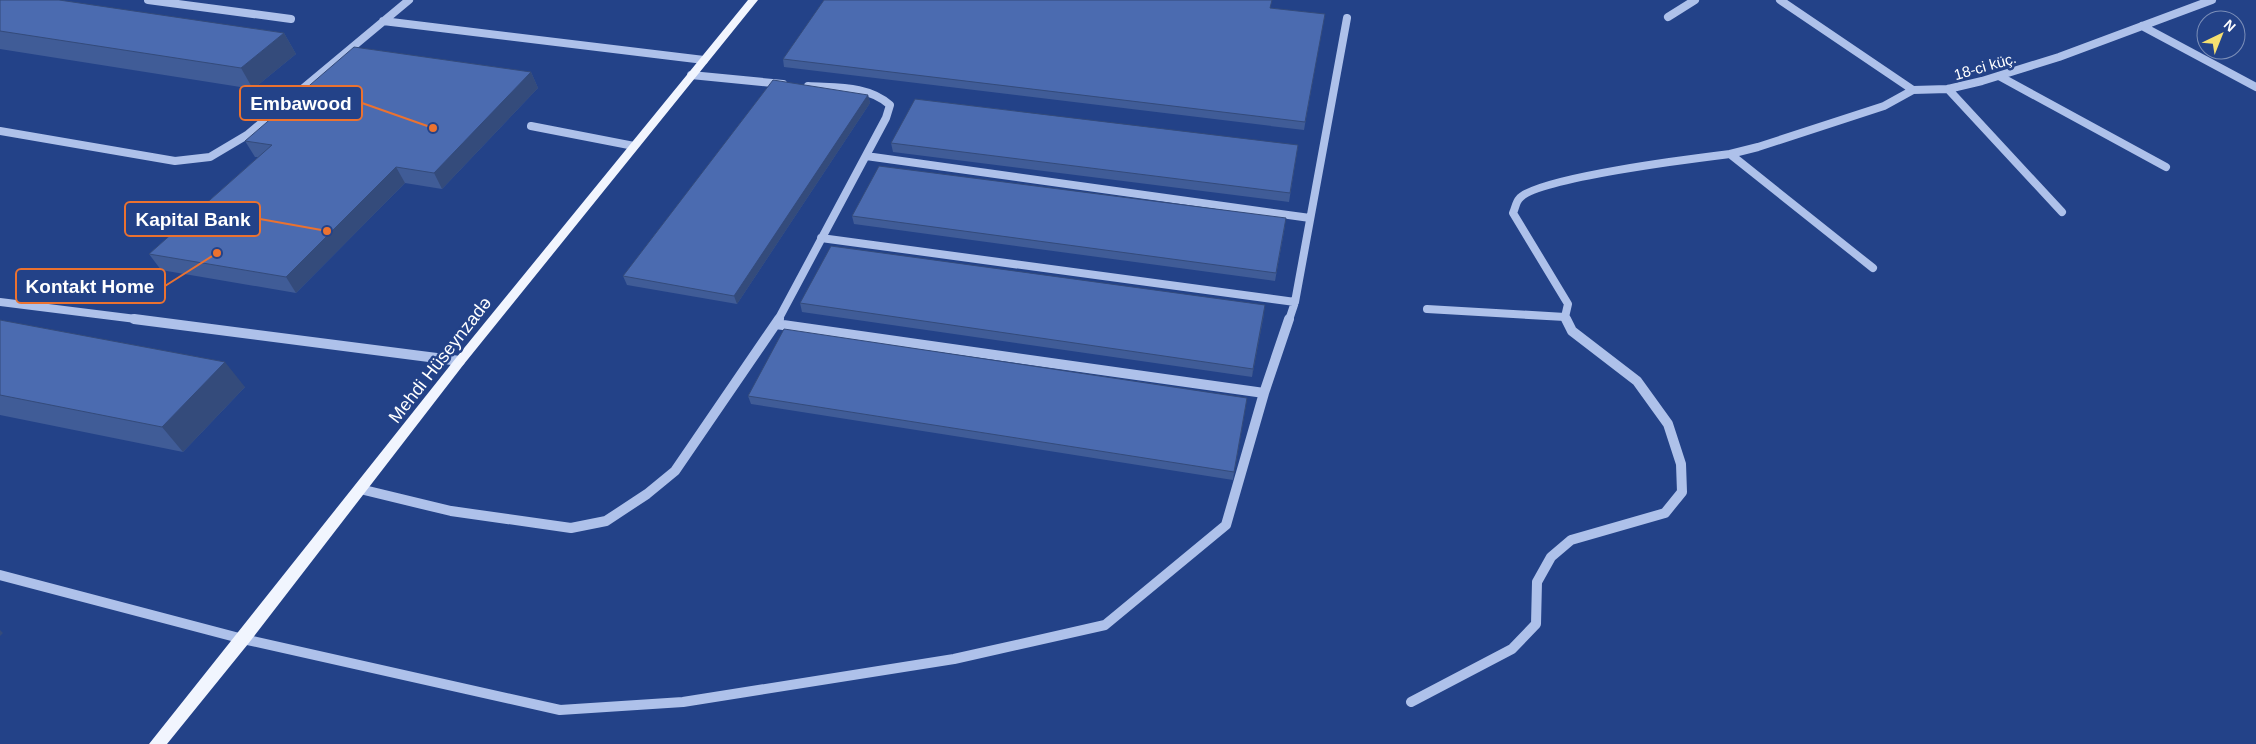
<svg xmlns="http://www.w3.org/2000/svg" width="2256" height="744" font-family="Arial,sans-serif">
	<rect width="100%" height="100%" fill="#234288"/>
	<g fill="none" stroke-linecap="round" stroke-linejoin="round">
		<path stroke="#aec1ea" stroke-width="8" d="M148,0l143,19
			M1780,0l133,90 35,-1 34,-8 77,-24 153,-57
			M1668,17l27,-17
			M383,21l321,39
			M2142,26l114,61
			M691,75l92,9
			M1999,76l167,91
			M1948,89l114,123
			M531,126l103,20
			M0,131l175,30 35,-4 37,-22 162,-135
			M866,156l444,62
			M821,238l474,64
			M1873,268l-143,-114 28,-7 126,-41 29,-16
			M0,302l144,18
			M1427,309l138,8
			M778,320l108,-202 4,-13c-22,-20 -54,-17 -82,-19
			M1289,320l6,-18 52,-284
			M1567,320l-2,-3 3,-13 -55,-91c2,-4 3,-11 6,-14 15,-21 178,-41 211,-45"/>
		<path stroke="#aec1ea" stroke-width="10" d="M134,319l326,42
			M776,324l488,69
			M360,489l91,22 120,17 35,-7 41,-27 28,-23 104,-152
			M0,575l243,64 317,71 123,-8 271,-43 151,-34 121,-100 38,-132 25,-74
			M1411,702l101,-53 24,-25 1,-42 14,-25 20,-17 94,-27 17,-21 -1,-28 -13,-40 -31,-43 -65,-50 -6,-12"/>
		<path fill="#f1f5fe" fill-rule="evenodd" d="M748,0h10l-294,364 -216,280 -81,100h-18l307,-386z"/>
	</g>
	<path fill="#405c97" d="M0,0l284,33 12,21 -43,35 -253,-40z
		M1271,8l52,14 -19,108 -520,-63 -1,-8z
		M531,72l7,16 -96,101 -37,-6 -109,110 -135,-23 -12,-16 109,-97h-3l-10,-16z
		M868,95l2,8 -133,201 -110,-19 -4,-9z
		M891,143l407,2 -9,57 -396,-50z
		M852,216l433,10 -10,55 -421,-57z
		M800,303l464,11 -12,63 -450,-65z
		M0,320l245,67 -62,65 -183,-37z
		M748,396l499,2 -14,82 -482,-76z"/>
	<path fill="#344b7b" d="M284,33l12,21 -43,35 -12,-21z
		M531,72l7,16 -96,101 -8,-16z
		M868,95l2,8 -133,201 -3,-8z
		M396,167l9,16 -109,110 -10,-16z
		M1265,305l-1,9 -12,63 1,-8z
		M225,362l20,25 -62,65 -21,-25z
		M1247,398l-1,8 -13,74 1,-8z
		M0,630l3,3 -3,3z"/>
	<path fill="#4b6bb0" stroke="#344b7b" d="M0,0h59l225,33 -43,35 -241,-37z
		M824,0h448l-2,8 55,6 -20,108 -522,-63z
		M354,47l177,25 -97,101 -38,-6 -110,110 -137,-23 123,-109 -27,-4z
		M773,80l95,15 -134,201 -111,-20z
		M915,99l383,46 -8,48 -399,-50z
		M879,166l407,52 -10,55 -424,-57z
		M831,246l434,59 -12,64 -453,-66z
		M0,320l225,42 -63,65 -162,-32z
		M784,329l463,69 -13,74 -486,-76z"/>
	<g text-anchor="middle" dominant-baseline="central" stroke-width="5" stroke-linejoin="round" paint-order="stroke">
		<g font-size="15" fill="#fff" stroke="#234288">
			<text transform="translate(1985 66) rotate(-16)">18-ci küç.</text>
		</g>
		<g font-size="18" fill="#fff" stroke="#234288">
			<text transform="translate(440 360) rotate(-52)">Mehdi Hüseynzadə</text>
		</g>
	</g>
	<path fill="none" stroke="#eb7230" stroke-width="2" d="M433 128L362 103M327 231L260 219M217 253L165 286"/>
	<g fill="#eb7230" stroke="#234288" stroke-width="2">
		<circle cx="433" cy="128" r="5"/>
		<circle cx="327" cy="231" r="5"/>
		<circle cx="217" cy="253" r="5"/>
	</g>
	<g fill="#234288" stroke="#eb7230" stroke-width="2">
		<rect x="240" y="86" width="122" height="34" rx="5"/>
		<rect x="125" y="202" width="135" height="34" rx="5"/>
		<rect x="16" y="269" width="149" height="34" rx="5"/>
	</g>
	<g font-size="19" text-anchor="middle" font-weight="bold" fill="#fff">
		<text x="301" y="110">Embawood</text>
		<text x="193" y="226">Kapital Bank</text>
		<text x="90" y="293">Kontakt Home</text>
	</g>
	<g transform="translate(2221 35) rotate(43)"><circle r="24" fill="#234288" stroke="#7b8eb8"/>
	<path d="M0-4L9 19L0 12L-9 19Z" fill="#f5df70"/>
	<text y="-8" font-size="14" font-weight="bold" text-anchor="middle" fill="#ffffff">N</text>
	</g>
</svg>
